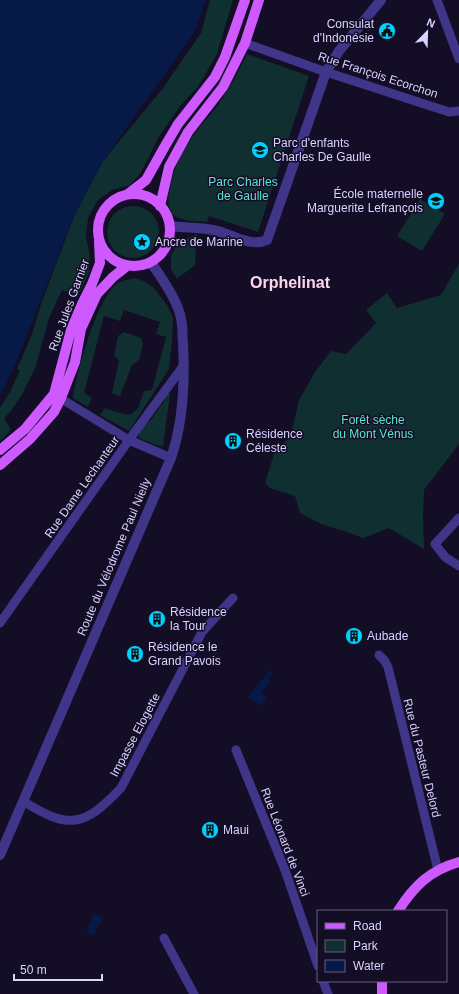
<svg xmlns="http://www.w3.org/2000/svg" width="459" height="994" font-family="Helvetica,sans-serif">
	<rect width="100%" height="100%" fill="#140d26"/>
	<path fill="#102f31" d="M210,0h23l-16,54 -12,21 -8,13 -16,17 -23,33 -10,21 -9,16 -9,10 -18,5 -14,10 -10,18 -2,18 4,21 -1,16 -11,23 -16,-6 -13,28 -13,48 -13,27 -12,18 -7,7 7,12 -11,11v-33l10,-16 10,-22 -3,-1 15,-35 10,-33 33,-87 28,-53 60,-73 38,-55z
		M247,54l62,22 -51,156 -49,-16 -2,6c-10,-1 -29,0 -35,-9 -4,-6 -4,-15 -3,-21 4,-26 17,-48 33,-68 6,-7 13,-14 18,-22 10,-15 19,-31 27,-48z
		M420,199l25,15 -23,37 -25,-15z
		M107 232a26 26 0 1 1 52 0a26 26 0 1 1-52 0Z
		M197,234l-2,31 -18,14 -6,-10v-14l8,-13z
		M459,264v180l-35,46 -1,25 1,34 -35,-21 -26,10 -19,-7 -23,-7 -21,-11 -5,-17 -25,-8 -5,-5 9,-29 17,-19 8,-35 16,-28 16,-21 15,3 30,-31 -10,-13 21,-17 10,15 44,-13z
		M135,278l11,4 7,5 14,18 6,12 -1,24 -3,28 -40,62 -29,-16 5,-7 11,4 14,3 8,-7 6,-17 8,-1 14,-53 -10,-3 4,-12 -36,-12 -4,11 -16,-5 -20,77 8,5 -4,9 -15,-9c3,-24 25,-106 47,-116 4,-2 11,-3 15,-4z
		M124,332l17,6 2,6 -4,16 -7,5 -12,31 -8,-3 7,-32 -5,-6 4,-19z
		M167,392l3,2 -7,52 -7,-1 -17,-7 -1,-6 9,-13 3,2 15,-21 -3,-3z"/>
	<path fill="#071946" d="M0,0h206l-12,33 -91,128 -29,55 -58,147 -16,33z
		M270,670l3,3 -5,5 3,3 -10,12 6,5 -7,8 -12,-10z
		M94,913l9,4 -9,18h-4l-1,-2 -3,-2z"/>
	<g fill="none" stroke-linecap="round" stroke-linejoin="round">
		<path stroke="#3f3589" stroke-width="9" d="M437,0l22,59
			M245,43l81,29 123,40 10,-1
			M55,395l74,45 42,18
			M459,518l-24,26 10,13 14,9
			M0,623l134,-190 50,-68
			M379,655l5,5 4,7 50,203
			M236,750l49,120 33,96
			M23,801c46,29 61,26 98,-13l81,-156 31,-34
			M164,938l30,56
			M323,981l5,13"/>
		<path stroke="#3f3589" stroke-width="10" d="M170,226c14,2 30,1 43,4 18,3 37,18 54,10l59,-168 13,-21 42,-51
			M0,855l171,-397c12,-35 14,-78 12,-115 -1,-8 0,-17 -2,-24 -3,-19 -20,-41 -30,-57"/>
		<path stroke="#ce5aff" stroke-width="10" d="M98 230a36 36 0 1 1 72 0a36 36 0 1 1-72 0Z
			M128,194l18,-14 19,-34 13,-22 37,-47 10,-20 20,-57
			M160,206l9,-39 19,-35 35,-45 22,-44 14,-43
			M0,450l25,-21 29,-35 17,-64 11,-26 10,-20 8,-21 -1,-22
			M0,465l30,-26 24,-27 7,-14 14,-36 6,-33 16,-35 16,-17 14,-11
			M398,911c16,-25 32,-41 61,-49
			M382,994v-13"/>
	</g>
	<defs>
		<g id="civic-disc" transform="scale(0.9)"><circle r="9.5" fill="#00d1fe" stroke="#140d26"/><path d="M-.6-6.5H3V-4.5H.6V-3L4-1V1h2V6H-6V1h2V-1L-.6-3ZM-1.2 2.5V6h2.4V2.5Z" fill="#111"/></g>
		<g id="school-disc" transform="scale(0.9)"><circle r="9.5" fill="#00d1fe" stroke="#140d26"/><path d="M0-5L7-2L0 1L-7-2ZM-4 1L0 2.5L4 1V4Q0 6-4 4Z" fill="#111"/></g>
		<g id="sight-disc" transform="scale(0.9)"><circle r="9.5" fill="#00d1fe" stroke="#140d26"/><path d="M0-6L1.8-2.2L6-1.7L2.9 1.2L3.7 5.4L0 3.3L-3.7 5.4L-2.9 1.2L-6-1.7L-1.8-2.2Z" fill="#111"/></g>
		<g id="building-disc" transform="scale(0.9)"><circle r="9.5" fill="#00d1fe" stroke="#140d26"/><path d="M-4-6H4V6H1V3H-1V6H-4ZM-2.5-4.3h1.7v1.8h-1.7ZM.8-4.3h1.7v1.8H.8ZM-2.5-1h1.7V.8h-1.7ZM.8-1h1.7V.8H.8Z" fill="#111"/></g>
	</defs>
	<g fill-rule="evenodd">
		<use href="#civic-disc" x="387" y="31"/>
		<use href="#school-disc" x="260" y="150"/>
		<use href="#school-disc" x="436" y="201"/>
		<use href="#sight-disc" x="142" y="242"/>
		<use href="#building-disc" x="233" y="441"/>
		<use href="#building-disc" x="157" y="619"/>
		<use href="#building-disc" x="354" y="636"/>
		<use href="#building-disc" x="135" y="654"/>
		<use href="#building-disc" x="210" y="830"/>
	</g>
	<g text-anchor="middle" dominant-baseline="central" stroke-width="3" stroke-linejoin="round" paint-order="stroke">
		<g font-size="12" fill="#dbd3ff" stroke="#140d26" text-anchor="start">
			<text x="374" y="24" text-anchor="end">Consulat<tspan x="374" dy="14">d'Indonésie</tspan></text>
			<text x="273" y="143">Parc d'enfants<tspan x="273" dy="14">Charles De Gaulle</tspan></text>
			<text x="423" y="194" text-anchor="end">École maternelle<tspan x="423" dy="14">Marguerite Lefrançois</tspan></text>
			<text x="155" y="242">Ancre de Marine</text>
			<text x="246" y="434">Résidence<tspan x="246" dy="14">Céleste</tspan></text>
			<text x="170" y="612">Résidence<tspan x="170" dy="14">la Tour</tspan></text>
			<text x="367" y="636">Aubade</text>
			<text x="148" y="647">Résidence le<tspan x="148" dy="14">Grand Pavois</tspan></text>
			<text x="223" y="830">Maui</text>
		</g>
		<g font-size="12" fill="#dbd3ff" stroke="#140d26">
			<text transform="translate(378 75) rotate(18)">Rue François Ecorchon</text>
			<text transform="translate(69 305) rotate(-70)">Rue Jules Garnier</text>
			<text transform="translate(82 487) rotate(-55)">Rue Dame Lechanteur</text>
			<text transform="translate(114 557) rotate(-67)">Route du Vélodrome Paul Nielly</text>
			<text transform="translate(135 735) rotate(-62)">Impasse Elogette</text>
			<text transform="translate(422 758) rotate(76)">Rue du Pasteur Delord</text>
			<text transform="translate(285 842) rotate(69)">Rue Léonard de Vinci</text>
		</g>
		<g font-size="12" fill="#57e7ce" stroke="#140d26">
			<text x="243" y="182">Parc Charles<tspan x="243" dy="14">de Gaulle</tspan></text>
			<text x="373" y="420">Forêt sèche<tspan x="373" dy="14">du Mont Vénus</tspan></text>
		</g>
		<g font-size="16" font-weight="bold" fill="#ffd5ec" stroke="#140d26">
			<text x="290" y="282">Orphelinat</text>
		</g>
	</g>
	<rect x="317" y="910" width="130" height="72" fill="#140d26" stroke="#645c7d"/>
	<rect x="325" y="923" width="20" height="6" fill="#ce5aff" stroke="#645c7d"/>
	<text x="353" y="930" font-size="12" fill="#dbd3ff">Road</text>
	<rect x="325" y="940" width="20" height="12" fill="#102f31" stroke="#645c7d"/>
	<text x="353" y="950" font-size="12" fill="#dbd3ff">Park</text>
	<rect x="325" y="960" width="20" height="12" fill="#071946" stroke="#645c7d"/>
	<text x="353" y="970" font-size="12" fill="#dbd3ff">Water</text>
	<g transform="translate(427 32) rotate(23)" stroke="#140d26" stroke-width="3" paint-order="stroke">
	<path d="M0-3L7 15L0 10L-7 15Z" fill="#dbd3ff"/>
	<text y="-6" font-size="11" font-weight="bold" text-anchor="middle" fill="#dbd3ff">N</text>
	</g>
	<path d="M14 974v6h88v-6" fill="none" stroke="#dbd3ff" stroke-width="2"/>
	<text x="20" y="974" font-size="12" fill="#dbd3ff" stroke="#140d26" stroke-width="3" paint-order="stroke">50 m</text>
</svg>
